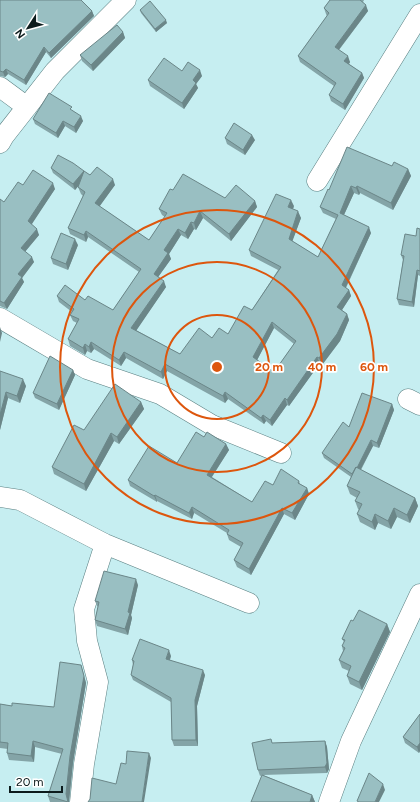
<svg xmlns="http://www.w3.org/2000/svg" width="420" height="802" font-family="Figtree,sans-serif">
	<rect width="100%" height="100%" fill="#c6eef1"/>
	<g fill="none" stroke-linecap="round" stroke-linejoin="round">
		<g stroke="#5a7f81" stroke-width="21">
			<path id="street" d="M0,87l27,20
				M0,143l4,-7 51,-65 71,-71
				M317,181l103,-167
				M0,318l87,51 73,25 52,31 69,28
				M408,399l12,6
				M0,497l20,3 85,44 144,59
				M80,802l4,-38 14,-82 -11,-41 -3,-32 21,-65
				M329,802l22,-61 69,-147"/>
		</g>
		<use href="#street" stroke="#fff" stroke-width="20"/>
	</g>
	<path fill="#84a4a7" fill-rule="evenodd" d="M0,0l92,11 2,5 -43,42 -5,-6 -20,33 -18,-11 -3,3 -5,-1z
		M330,0h34l-1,2 5,9 -29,39 11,12 -1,2 13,9 2,5 -19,32 -14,-9 -2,-6 5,-9 -34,-24 -2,-6 29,-40 -1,-2 -2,-6z
		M140,10l27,13 -11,9 -15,-19z
		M123,32l2,6 -32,33 -11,-10 -2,-6z
		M182,71l20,5 -6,8 2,4 -14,21 -34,-23 -2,-6z
		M73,111l10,10 -7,12 -11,-7 -7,12 -23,-14 -2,-5z
		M225,138l30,2 -10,15 -18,-11z
		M392,166l16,3 3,7 -18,34 -33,-17 -1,2 -5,-2 -10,22 27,18 -25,55 3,2 2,6 -9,14 5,4 2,6 -9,21 -18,24 -2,-2 -31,43 -2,-1 -15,21 -6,-5 -2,3 -36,-25 -3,4 -58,-32 -4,8 -37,-21 -5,8 -27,-17 -3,4 -4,-2 -2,4 -15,-9 -2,-7 9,-16 -4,-2 -3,-6 2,-3 -13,-10 -2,-6 28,4 28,10 26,-38 -51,-35 -2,5 -16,-8 -2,-6 15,-32 -2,-2 -3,-7 1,-2 -4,5 -22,-17 -2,-5 33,3v2l6,2 25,10 -16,21 50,34 16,-23 -3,-2 -3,-6 14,-19 52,8 30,3 2,6 -26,34 -28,-23 -7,12 -2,-1 -6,10 -7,-4 -12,19 2,5 -13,18 8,10 -30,43 44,24 32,-16 16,-4 24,-24 26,-40 -27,-14 -2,-6 45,-44 -1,3 8,9 -9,23 26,16 18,-38 -13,-6 -3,-6 9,-17zM274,328l20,16 -20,28 -17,-12z
		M23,185l32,4 -24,35 8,11 -14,17 9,10 -12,16 2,4 -17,27 -7,-3v-107l4,3z
		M420,229v47l-2,-1 -4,32 -15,-2 -2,-6 6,-39 -2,-5 15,-19z
		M78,245l-10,25 -15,-6 -2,-6z
		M73,370l2,5 -16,35 -24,-12 -2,-5z
		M0,371l26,15 -6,17 -12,-5 -8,32z
		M141,402l3,7 -25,35 -5,-3 -28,50 -32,-17 -2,-7 32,-37z
		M392,404l2,6 -15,38 -6,-2 -12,24 54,28 3,8 -8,17 -13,-6 -6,12 -13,-6 -3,7 -15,-8 -3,-8 2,-4 -1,-1 -3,-8 2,-3 -7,-4 -3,-8 4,-9 -27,-19 -2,-5 27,-26z
		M204,437l22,7 3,6 -17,27 40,25 21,-17 26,-4 1,3 7,4 2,6 -14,26 -11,-6 -33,61 -14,-8 -3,-7 7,-13 -12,-7 -2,-6v-1l-33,-20 -2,6 -35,-18v1l-27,-16 -2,-6 49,-17z
		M138,585l-7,30 1,3 -4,17 -31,-9 -2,-6 3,-13 -1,-1 -2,-5z
		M353,621l34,3 3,8 -28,58 -12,-6 -3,-8 2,-5 -7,-3 -3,-8 4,-9 -1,-5 2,-4 -2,-3z
		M171,656l-1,4 35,15 -8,31 1,40h-24l-2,-6 -1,-38 -38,-22 -2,-5 2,-10 -1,-5z
		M81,665l5,18 -13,80 -4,39h-19l-2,-6 14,-42 -27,-7 -1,15 -25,-2 -2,-7 1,-4 -8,-1v-44l12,2 42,1z
		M420,714v37l-1,2 -14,-10 -2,-6z
		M325,741l2,6 2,22 -2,4 -64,2 49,20 3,7h-64l11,-27 -2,1 -2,-6 14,-27z"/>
	<path fill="#6b8688" d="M366,5l2,6 -31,41 -2,-5z
		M92,11l2,5 -43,42 -2,-5z
		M166,20l1,3 -11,9 -1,-3z
		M123,32l2,6 -32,33 -2,-6z
		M44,47l2,5 -20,33 -2,-5z
		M348,56l2,6 -3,5 -3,-6z
		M6,69l2,5 -3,3 -2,-5z
		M200,70l2,6 -6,8 2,4 -14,21 -2,-6 11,-23z
		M362,73l2,5 -19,32 -2,-6z
		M81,116l2,5 -7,12 -2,-6z
		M63,121l2,5 -7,12 -2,-5z
		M252,135l3,5 -10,15 -2,-5z
		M408,169l3,7 -18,34 -2,-7z
		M84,171l2,6 -11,13 -2,-6z
		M113,179l2,6 -18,25 -2,-7z
		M53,183l2,6 -25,38 -2,-6z
		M351,186l3,7 -12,26 -2,-6z
		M357,186l3,7 -1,2 -3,-7z
		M291,200l3,6 -3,8 -3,-7z
		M255,201l2,6 -26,34 -2,-7z
		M200,211l3,7 -7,12 -2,-7z
		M298,211l3,7 -10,27 -2,-6z
		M191,222l3,7 -6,10 -3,-6z
		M369,227l2,6 -27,58 -2,-6z
		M37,229l2,6 -16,19 -2,-6z
		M178,229l3,6 -12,19 2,5 -15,21 -2,-6 10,-24z
		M86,231l2,6 -2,5 -2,-7z
		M75,239l3,6 -10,25 -2,-6z
		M32,257l2,5 -12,16 2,4 -17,27 -3,-6 14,-29z
		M417,270l1,5 -4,32 -2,-5z
		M164,281l2,6 -32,47 -3,-6z
		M349,290l2,6 -11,17 -3,-6z
		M347,314l2,6 -9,21 -18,24 -3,-7z
		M272,322l2,6 -19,36 -2,-7z
		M0,327l2,6 -2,9z
		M91,342l3,7 -3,4 -2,-6z
		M85,344l2,7 -2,4 -2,-7z
		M124,352l2,6 -5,8 -2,-6z
		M317,357l3,6 -31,43 -2,-6z
		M165,364l2,7 -4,8 -2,-7z
		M73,370l2,5 -16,35 -2,-6z
		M23,379l3,7 -6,17 -3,-7z
		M6,392l2,6 -8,32v-15z
		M225,392l3,7 -3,4 -2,-7z
		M285,398l2,7 -15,21 -2,-6z
		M141,402l3,7 -25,35 -2,-7z
		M392,404l2,6 -15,38 -2,-5z
		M263,415l3,6 -2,3 -3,-6z
		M111,433l3,8 -28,50 -2,-7z
		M371,440l2,6 -18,34 -2,-5z
		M226,444l3,6 -20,31 -2,-6z
		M307,488l2,6 -14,26 -3,-7z
		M155,495l2,6v1l-3,-6z
		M415,498l3,8 -8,17 -3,-8z
		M192,507l2,6 -2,6 -3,-6z
		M282,508l2,6 -33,61 -2,-6z
		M394,508l3,9 -6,12 -3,-8z
		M375,514l3,9 -3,7 -3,-8z
		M136,579l2,6 -7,30 1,3 -4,17 -3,-6 3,-17z
		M387,624l3,8 -28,58 -3,-8z
		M169,650l2,6 -3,8 -2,-5z
		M81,665l5,18 -13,80 -4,39h-1l-2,-8z
		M203,670l2,5 -8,31 1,40 -2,-6 -1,-40z
		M33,741l2,6 -1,15 -3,-6z
		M325,741l2,6 2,22 -2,4 -2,-6z
		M420,743v8l-1,2 -2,-6z
		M149,753l2,5 -7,44h-2z
		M383,784l2,6 -6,12h-4z
		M312,795l3,7h-5z"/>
	<path fill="#99bfc2" stroke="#6b8688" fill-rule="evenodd" d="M0,0h81l11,11 -43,42 -5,-6 -20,33 -18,-11 -3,3 -3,-1z
		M330,0h30l6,5 -31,42 13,9 -4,5 18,12 -19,31 -14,-9 7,-12 -38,-27 31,-43 -5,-5z
		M150,1l16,19 -11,9 -15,-19z
		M117,25l6,7 -32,33 -11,-10z
		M164,58l18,13 6,-9 12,8 -7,10 3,3 -14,20 -34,-23z
		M49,93l23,14 -2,2 11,7 -7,11 -11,-6 -7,12 -23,-14z
		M234,123l18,12 -9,15 -18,-12z
		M347,147l45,19 2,-4 14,7 -17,34 -34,-17 -1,2 -5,-2 -11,27 29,14 -27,58 7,5 -12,17 10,7 -10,20 -18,24 -2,-1 -30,43 -2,-2 -15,22 -7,-5 -2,3 -36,-26 -2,4 -58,-32 -4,8 -37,-20 -5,8 -28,-18 -2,5 -4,-3 -2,4 -15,-9 11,-20 -9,-4 4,-6 -17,-13 8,-11 20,15 3,-4 25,14 28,-41 -55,-38 -2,4 -16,-7 17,-36 -7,-5 6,-16 6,4 7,-8 16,12 -18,24 54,37 18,-27 -8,-4 11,-20 3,1 10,-16 42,24 11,-13 19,16 -26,33 -29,-23 -6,12 -3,-1 -6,11 -7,-4 -14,21 4,3 -14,21 10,7 -33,47 49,26 19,-26 13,10 7,-10 9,6 16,-28 8,4 29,-43 -32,-17 27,-56 15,6 -3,7 10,4 -9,28 29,18 20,-42 -18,-8 8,-18 1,1zM272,322l24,19 -22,31 -21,-15z
		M58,155l15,8 11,8 -11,13 -22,-16z
		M33,170l20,13 -25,38 9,8 -16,19 11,9 -14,17 4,3 -18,26 -4,-2v-102l4,3 14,-20 5,3z
		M417,228l3,1v42l-3,-1 -5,32 -15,-3 7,-43 -3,-1 4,-21 11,2z
		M61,233l14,6 -9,25 -15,-6z
		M50,356l23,14 -16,34 -24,-11z
		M0,371l23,8 -6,17 -11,-4 -6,23z
		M115,384l26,18 -24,35 -6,-4 -27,51 -32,-17 22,-42 10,5z
		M362,393l30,11 -15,39 -6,-3 -14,28 -1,-1 -4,7 -30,-21 21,-31 6,5z
		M196,432l8,5 3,-5 19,12 -19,31 45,27 13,-21 8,4 8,-16 18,12 -1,2 9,5 -15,25 -10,-5 -33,61 -15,-9 9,-17 -16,-9 2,-4 -37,-23 -3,6 -34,-18 -1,1 -26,-16 21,-34 28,17z
		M356,467l59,31 -8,17 -13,-7 -6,13 -13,-7 -3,8 -15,-8 5,-10 -7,-3 5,-9 -13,-6z
		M104,571l32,8 -8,33 2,1 -5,16 -30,-9 4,-18 -4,-1z
		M359,610l28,14 -28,58 -12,-6 4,-10 -12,-6 6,-12 -3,-2 3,-6 -3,-1 9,-19 2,1z
		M140,639l29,11 -3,9 37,11 -8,30 1,40h-24l-1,-42 -40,-23 3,-14 -2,-1z
		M60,662l21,3 3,11 -14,80 -4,38 2,8 -20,-6 15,-47 -30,-8 -2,15 -24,-3 1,-10 -8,-1v-38l12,2v-3l42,4z
		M420,714v29l-3,4 -14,-10z
		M271,739l1,4 53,-2 2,22 -2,4 -67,3 -6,-27z
		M127,751l22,2 -7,49h-54l2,-3 2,-21 24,6 5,-21 5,1z
		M369,773l14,11 -8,18h-16l-2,-1z
		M262,775l50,20 -2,7h-59z"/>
	<g fill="none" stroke="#dd560d" stroke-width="2">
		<circle cx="217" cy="367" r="52"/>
		<circle cx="217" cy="367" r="105"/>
		<circle cx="217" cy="367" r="157"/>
	</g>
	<circle cx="217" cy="367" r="6" fill="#dd560d" stroke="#fff" stroke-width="2"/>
	<g font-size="12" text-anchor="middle" font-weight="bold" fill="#dd560d" stroke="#fff" stroke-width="3.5" stroke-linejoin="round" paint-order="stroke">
		<text x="269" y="371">20 m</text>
		<text x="322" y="371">40 m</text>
		<text x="374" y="371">60 m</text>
	</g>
	<g transform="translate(28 28) rotate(234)" stroke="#ffffff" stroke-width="3" paint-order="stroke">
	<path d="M0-3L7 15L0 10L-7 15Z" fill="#0c1b1c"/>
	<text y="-6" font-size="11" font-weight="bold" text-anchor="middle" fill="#0c1b1c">N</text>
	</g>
	<path d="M10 786v6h52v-6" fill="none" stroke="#0c1b1c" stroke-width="2"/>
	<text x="16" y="786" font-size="12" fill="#0c1b1c" stroke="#ffffff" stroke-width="3" paint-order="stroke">20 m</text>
</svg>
